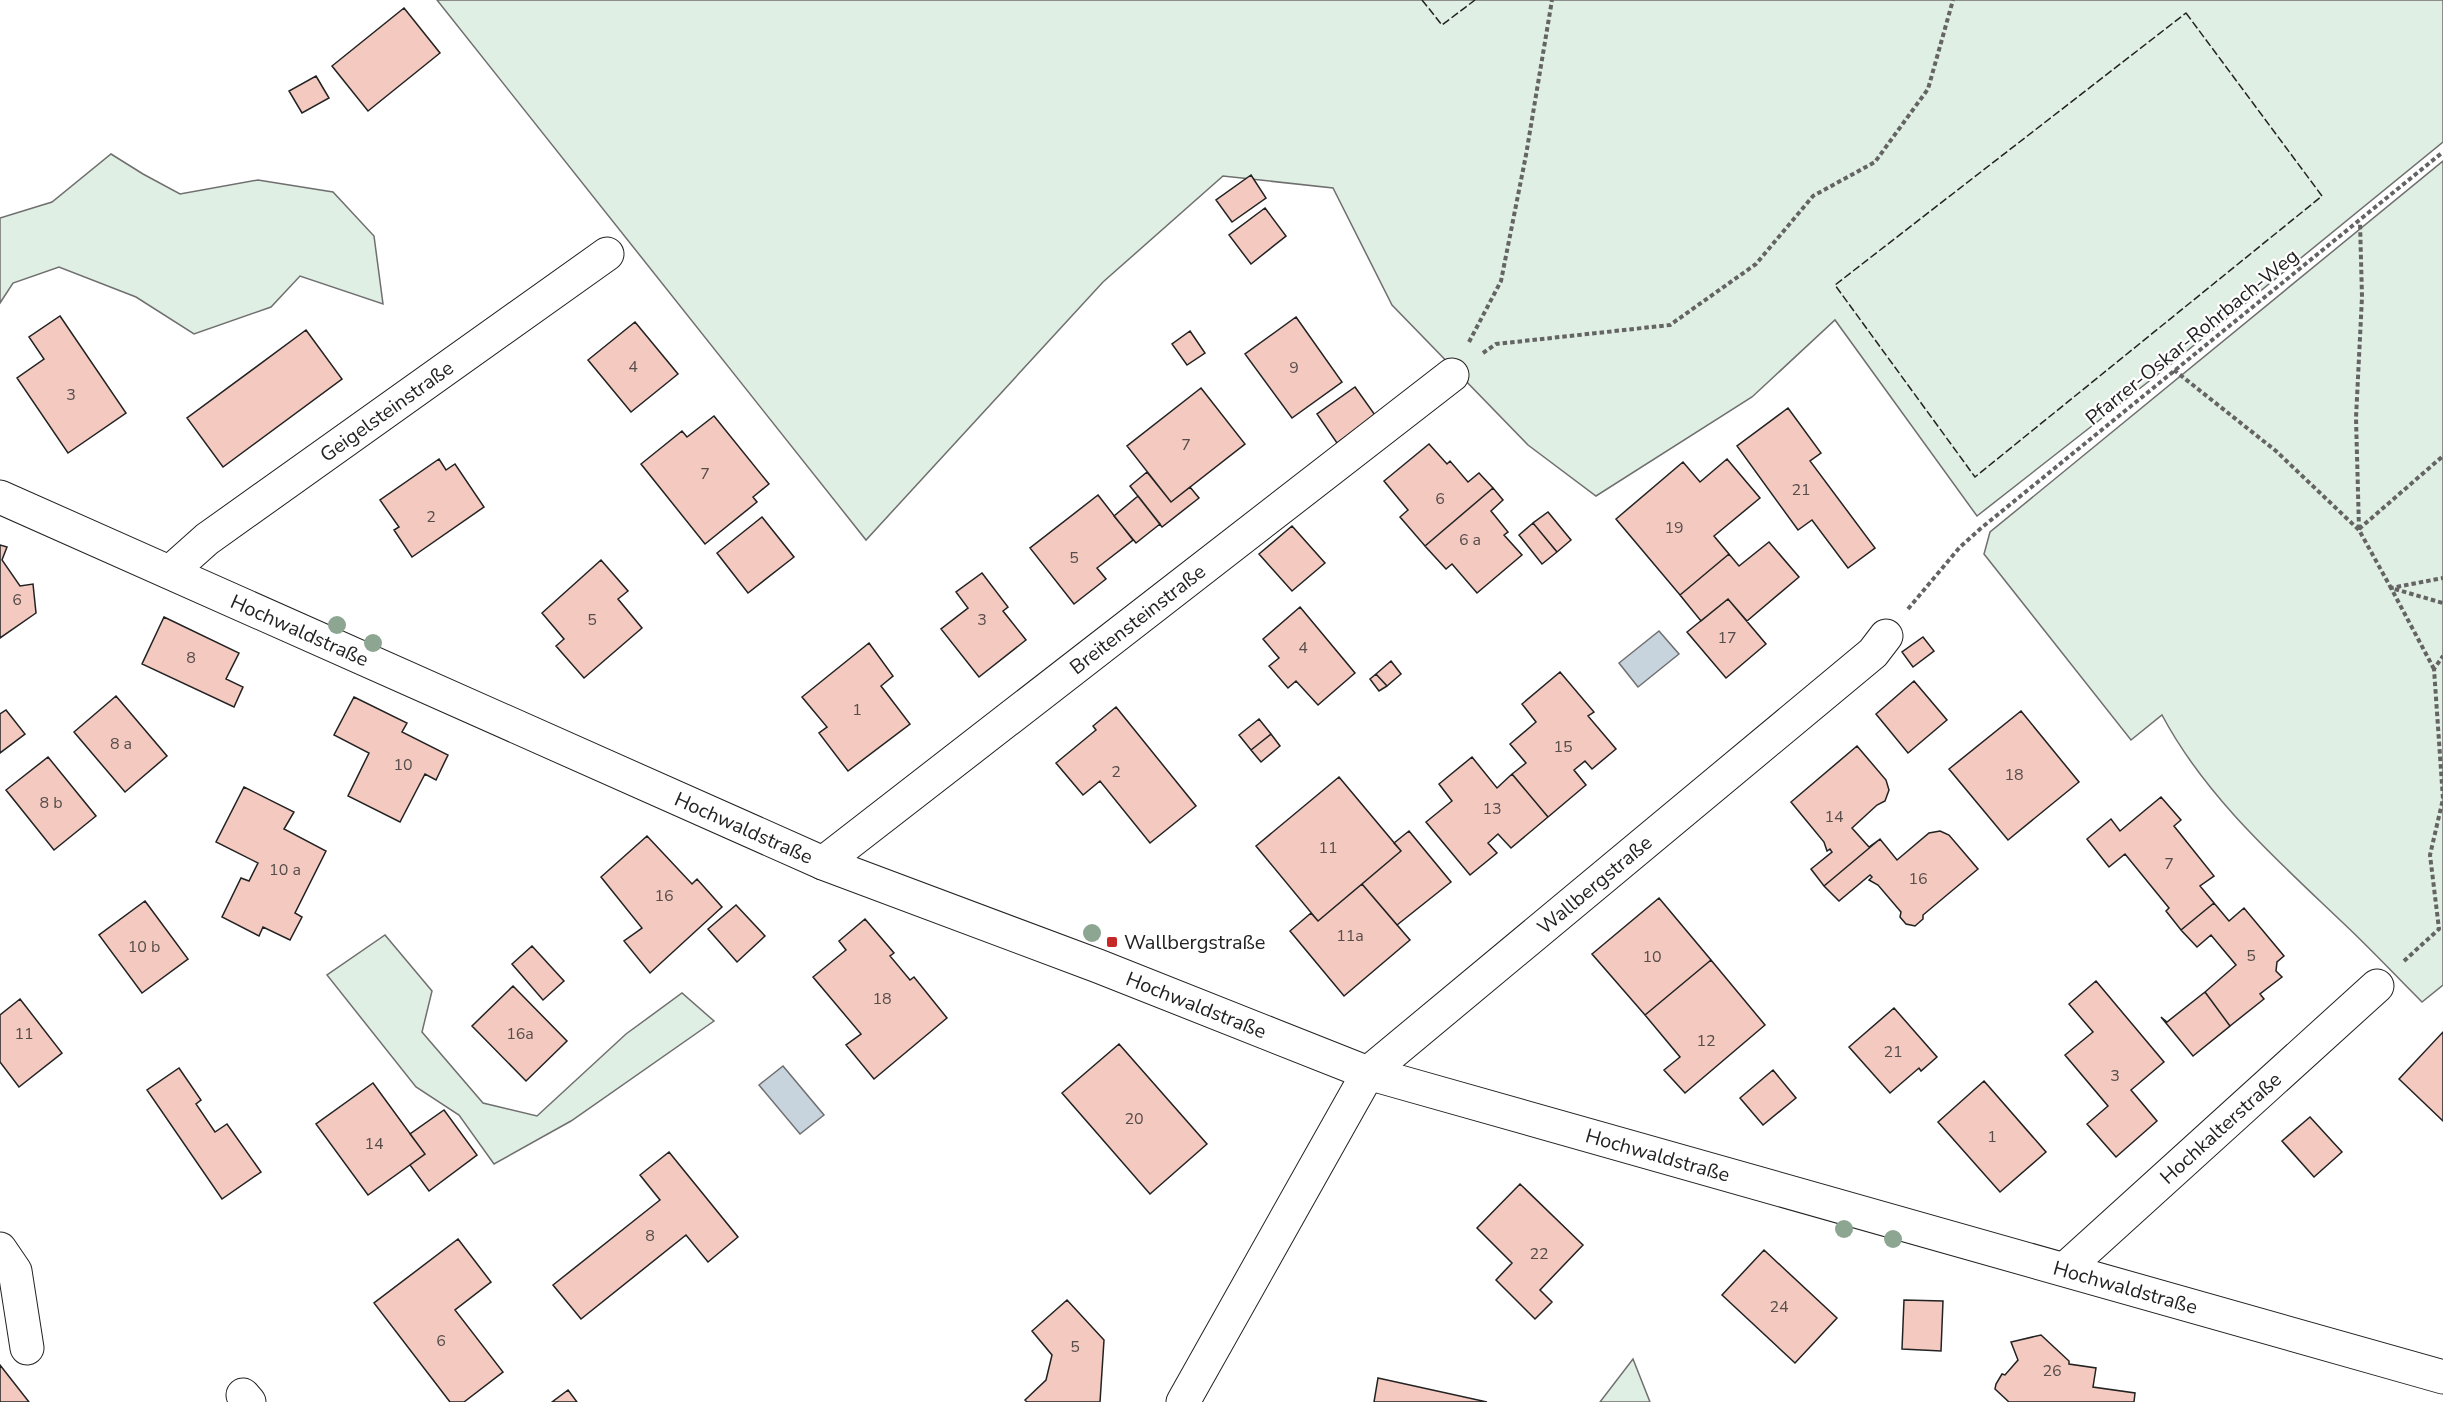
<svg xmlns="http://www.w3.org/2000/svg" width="2443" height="1402" font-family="'Nunito Sans',sans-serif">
	<rect width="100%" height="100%" fill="#fff"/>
	<path fill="#e0efe3" stroke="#6f6f6f" stroke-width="1.5" d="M437,0h2006v142l-272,222 -194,152 -142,-196 -83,77 -156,99 -68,-51 -136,-140 -59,-117 -110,-12 -120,106 -237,258z
		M111,154l32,20 37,20 78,-14 75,12 41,44 9,68 -83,-28 -29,31 -77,27 -58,-37 -77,-30 -46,16 -13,20v-85l52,-16z
		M2443,161v824l-21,17c-27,-27 -53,-55 -81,-81 -65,-62 -136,-125 -179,-206l-31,25 -147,-186 6,-22z
		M385,935l47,56 -10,41 61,71 54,13 89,-82 56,-41 32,28 -143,100 -77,43 -35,-49 -43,-28 -89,-112z
		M1633,1359l17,43h-50z"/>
	<path fill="#c7d3dd" stroke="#6f6f6f" stroke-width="1.5" d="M1659,631l20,23 -41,33 -19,-24z
		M783,1066l41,49 -24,19 -41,-49z"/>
	<path fill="#f3c9c0" stroke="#222" stroke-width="1.5" d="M404,8l36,45 -72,58 -36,-45z
		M316,76l13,22 -27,15 -13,-22z
		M1251,175l15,23 -34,24 -16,-22z
		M1265,208l21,28 -35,28 -22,-29z
		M60,316l66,97 -58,40 -51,-75 27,-19 -15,-22z
		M1296,317l46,65 -50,36 -47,-64z
		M635,322l43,52 -47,38 -43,-52z
		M306,330l36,49 -119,88 -36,-49z
		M1190,331l15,22 -18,12 -15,-21z
		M1355,387l20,28 -38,28 -20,-29z
		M1201,388l44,56 -74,58 -44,-56z
		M1788,408l33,45 -11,8 65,87 -27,20 -36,-48 -14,10 -61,-84z
		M714,416l55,68 -16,13 4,5 -52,42 -64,-80 41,-33 5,6z
		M1429,444l18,20 3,-3 18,21 11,-9 14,15 -68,58 -25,-29 8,-7 -24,-29z
		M439,459l7,11 9,-6 29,43 -72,50 -18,-27 5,-3 -19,-27z
		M1727,459l33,39 -46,38 15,18 -49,41 -64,-76 67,-57 17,20z
		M1147,472l24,30 19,-15 9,11 -37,29 -32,-41z
		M1493,488l10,12 -12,11 17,21 -4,3 18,20 -45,38 -25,-29 -6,5 -21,-23z
		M1098,495l35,45 -36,28 9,11 -32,25 -44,-56z
		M1138,496l22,28 -24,19 -22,-27z
		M1548,512l23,28 -14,12 -24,-29z
		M762,517l32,40 -46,36 -31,-40z
		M1533,523l24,29 -15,12 -23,-29z
		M1292,526l33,37 -33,28 -33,-37z
		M1769,542l30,35 -52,44 -19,-22 -27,22 -21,-26 49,-41 10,12z
		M0,545l7,2 -5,13 18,26 13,-2 3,29 -36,25z
		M601,560l27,31 -10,8 24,29 -58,50 -28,-32 8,-7 -22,-26z
		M982,573l26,34 -5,4 23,29 -47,37 -38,-48 27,-21 -12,-16z
		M1728,599l38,45 -40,34 -39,-46z
		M1300,607l55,66 -37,32 -22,-24 -8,7 -19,-22 10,-8 -16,-19z
		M164,617l75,36 -13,26 17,8 -9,20 -92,-43z
		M1923,637l11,14 -21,16 -11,-15z
		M869,643l24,33 -12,10 29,38 -62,47 -29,-38 8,-6 -25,-30z
		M1391,661l10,13 -14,12 -11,-12z
		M1560,672l34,40 -6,4 28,33 -24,20 -7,-8 -11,9 12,15 -38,32 -36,-43 14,-11 -16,-19 26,-22 -14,-18z
		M1376,674l11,12 -8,5 -9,-12z
		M1914,681l33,39 -39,33 -32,-39z
		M116,696l51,60 -42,36 -51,-60z
		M354,697l53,26 -5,9 46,23 -12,25 -11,-6 -25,48 -52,-26 21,-43 -35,-18z
		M1116,707l80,99 -46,37 -50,-62 -17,14 -27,-32 40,-33 -3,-4z
		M6,710l19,24 -25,19v-39z
		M2021,711l58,71 -71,58 -59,-71z
		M1259,719l12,15 -20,16 -12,-15z
		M1271,734l9,12 -19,16 -10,-12z
		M1857,746l29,34 3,10 -4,11 -8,4 -25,23 17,19 11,-8 -56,47 -13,-17 21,-17 -2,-3 -3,2 -3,-9 -33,-40z
		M48,757l48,59 -42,34 -48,-60z
		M1472,757l25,31 15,-14 36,43 -37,31 -13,-14 -10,9 9,10 -27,22 -44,-53 26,-21 -13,-17z
		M1339,777l62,74 -83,70 -62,-75z
		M244,787l50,25 -10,17 42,22 -31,62 7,4 -12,23 -27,-13 -4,9 -37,-19 19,-39 8,3 9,-18 -42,-21z
		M2161,797l20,23 -7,6 40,50 -14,10 14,17 -33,27 -15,-19 3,-3 -44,-54 -16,13 -22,-28 24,-20 9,12z
		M1409,831l42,51 -54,43 -35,-41 39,-33 -7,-8z
		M1940,831l9,4 29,34 -55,46v4l-8,7 -9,-2 -6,-7 1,-5 -23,-27 -9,-5 3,-3 -2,-2 -31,26 -15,-15 56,-47 17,21 32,-27z
		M647,836l45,48 5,-5 25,28 -72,66 -26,-32 18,-13 -41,-51z
		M1362,884l48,56 -66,56 -54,-65 21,-18 7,8z
		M1659,898l52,62 -66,55 -53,-61z
		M145,901l43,58 -46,34 -43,-58z
		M2214,903l15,18 15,-13 40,48 -7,6 -1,9 6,6 -22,17 4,5 -34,27 -25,-34 31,-27 -25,-30 -14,12 -16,-17z
		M736,905l29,31 -28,26 -29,-33z
		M865,919l29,34 -4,3 20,24 4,-3 33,41 -73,61 -28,-34 15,-11 -48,-57 33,-27 -7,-9z
		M532,946l32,35 -21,19 -31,-36z
		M1711,960l54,65 -80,68 -21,-23 16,-13 -35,-42z
		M2096,981l68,81 -33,28 26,31 -41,36 -29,-33 21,-18 -43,-51 28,-23 -24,-28z
		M513,986l54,55 -41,40 -54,-55z
		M2205,992l25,34 -37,30 -32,-39 6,5z
		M20,999l42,54 -43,34 -19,-25v-47z
		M1894,1008l43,49 -16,14 -2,-3 -29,25 -41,-46z
		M2443,1032v89l-44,-42z
		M1119,1044l88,100 -57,50 -88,-101z
		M179,1068l22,32 -5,4 19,28 12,-8 34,48 -39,27 -75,-109z
		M1773,1070l23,28 -33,27 -23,-27z
		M1984,1081l62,71 -46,40 -62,-70z
		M373,1083l52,71 -57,41 -52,-71z
		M444,1110l33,45 -48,36 -19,-26 15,-11 -15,-20z
		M2310,1117l32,35 -28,25 -32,-36z
		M669,1152l69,85 -30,25 -22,-27 -105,84 -28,-34 107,-85 -20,-25z
		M1520,1184l63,61 -43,45 12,12 -17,17 -39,-39 16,-17 -35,-35z
		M458,1239l33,43 -36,28 48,62 -39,30h-14l-76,-99z
		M1764,1250l73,68 -42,45 -73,-68z
		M1067,1300l37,40 -4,62h-73l-2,-2 21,-20 6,-25 -20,-24z
		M1904,1300l39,1 -2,50 -39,-2z
		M2041,1335l28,26v3l27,4 -3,19 42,6 -1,9h-125l-14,-13 1,-5 6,-10 3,1 13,-15 -7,-18z
		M0,1365l29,37h-29z
		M1378,1378l109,24h-113z
		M568,1390l9,12h-25z"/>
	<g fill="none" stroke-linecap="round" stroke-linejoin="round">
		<g stroke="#222" stroke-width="35">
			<g id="minor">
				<path id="s1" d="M0,497l823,366 275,103 270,107 1075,304"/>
				<path id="s2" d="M170,572l37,-33 400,-285"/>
				<path id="s3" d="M823,863l629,-488"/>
				<path d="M0,1249l15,22 12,77"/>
				<path id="s4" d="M2065,1269l312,-283"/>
				<path d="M243,1395l6,7"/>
				<path id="s5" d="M1183,1402l185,-329 505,-420 13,-17"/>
			</g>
		</g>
		<path stroke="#646464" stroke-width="4" stroke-dasharray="4.5 3" stroke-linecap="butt" d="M1469,342l32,-61 25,-126 26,-155
			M1483,353l13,-9 174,-19 86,-61 57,-68 62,-34 53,-73 25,-89
			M2174,370l102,81 83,79 32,58 52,15
			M2359,529l-3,-111 6,-121 -2,-75
			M2359,529l84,-73
			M1908,609l52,-62 20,-18 463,-377
			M2434,669l-43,-81 52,-10
			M2404,961l35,-32 -9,-74 13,-56 -9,-130 9,-13"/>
		<use href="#minor" stroke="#fff" stroke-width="33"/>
		<path stroke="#222" stroke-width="1.5" stroke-dasharray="8 3" stroke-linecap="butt" d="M1422,0l20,25 33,-25
			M2186,13l136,183 -347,281 -140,-192z"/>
	</g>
	<g fill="#8da692">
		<circle cx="337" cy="625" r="9"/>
		<circle cx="373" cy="643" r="9"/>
		<circle cx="1092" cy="933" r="9"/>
		<circle cx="1844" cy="1229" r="9"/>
		<circle cx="1893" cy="1239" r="9"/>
	</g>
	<rect fill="#c62828" stroke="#fff" stroke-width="2" x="1106" y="936" width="12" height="12" rx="3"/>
	<g text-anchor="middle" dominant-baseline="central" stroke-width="4.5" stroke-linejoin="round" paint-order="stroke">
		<g font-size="16" fill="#564c4a">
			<text x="633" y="367">4</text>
			<text x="1294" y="368">9</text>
			<text x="71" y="395">3</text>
			<text x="1186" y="445">7</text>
			<text x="705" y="474">7</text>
			<text x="1801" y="490">21</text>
			<text x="1440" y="499">6</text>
			<text x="431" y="517">2</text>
			<text x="1674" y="528">19</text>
			<text x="1470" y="540">6 a</text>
			<text x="1074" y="558">5</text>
			<text x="17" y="600">6</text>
			<text x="592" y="620">5</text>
			<text x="982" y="620">3</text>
			<text x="1727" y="638">17</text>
			<text x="1303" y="648">4</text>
			<text x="191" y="658">8</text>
			<text x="857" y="710">1</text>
			<text x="121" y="744">8 a</text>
			<text x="1563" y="747">15</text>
			<text x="403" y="765">10</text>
			<text x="1116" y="772">2</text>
			<text x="2014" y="775">18</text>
			<text x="51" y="803">8 b</text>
			<text x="1492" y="809">13</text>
			<text x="1834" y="817">14</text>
			<text x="1328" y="848">11</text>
			<text x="2169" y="864">7</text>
			<text x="285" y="870">10 a</text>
			<text x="1918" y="879">16</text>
			<text x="664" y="896">16</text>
			<text x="1350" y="936">11a</text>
			<text x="144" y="947">10 b</text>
			<text x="2251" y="956">5</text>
			<text x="1652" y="957">10</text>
			<text x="882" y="999">18</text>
			<text x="24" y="1034">11</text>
			<text x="520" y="1034">16a</text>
			<text x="1706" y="1041">12</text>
			<text x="1893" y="1052">21</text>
			<text x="2115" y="1076">3</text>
			<text x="1134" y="1119">20</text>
			<text x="1992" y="1137">1</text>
			<text x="374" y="1144">14</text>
			<text x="650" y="1236">8</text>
			<text x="1539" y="1254">22</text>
			<text x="1779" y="1307">24</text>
			<text x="441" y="1341">6</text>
			<text x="1075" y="1347">5</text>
			<text x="2052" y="1371">26</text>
		</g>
		<g font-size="20" fill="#222" stroke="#fff">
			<text transform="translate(2192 337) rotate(-39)">Pfarrer-Oskar-Rohrbach-Weg</text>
			<text stroke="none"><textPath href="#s2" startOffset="270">Geigelsteinstraße</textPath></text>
			<text stroke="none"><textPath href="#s3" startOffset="398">Breitensteinstraße</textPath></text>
			<text stroke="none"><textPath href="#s1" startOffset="328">Hochwaldstraße</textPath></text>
			<text stroke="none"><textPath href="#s1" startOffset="814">Hochwaldstraße</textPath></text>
			<text stroke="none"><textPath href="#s5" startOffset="672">Wallbergstraße</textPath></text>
			<text stroke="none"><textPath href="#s1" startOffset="1300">Hochwaldstraße</textPath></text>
			<text stroke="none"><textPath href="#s4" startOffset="210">Hochkalterstraße</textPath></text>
			<text stroke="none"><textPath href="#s1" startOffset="1786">Hochwaldstraße</textPath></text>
			<text stroke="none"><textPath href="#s1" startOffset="2272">Hochwaldstraße</textPath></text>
		</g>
		<g font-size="20" fill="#222" stroke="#fff" text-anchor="start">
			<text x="1124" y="942">Wallbergstraße</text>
		</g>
	</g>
</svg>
